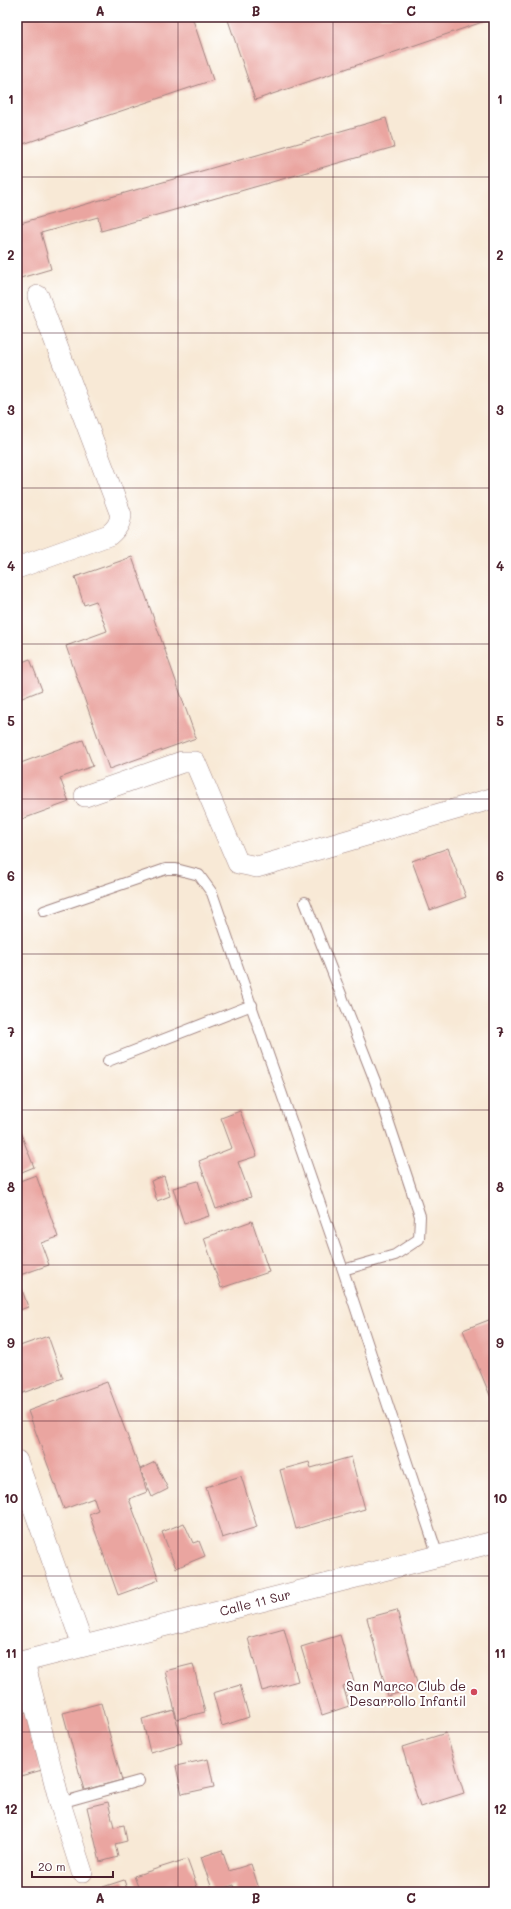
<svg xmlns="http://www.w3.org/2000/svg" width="511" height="1909" font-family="Mali,sans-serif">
	<rect width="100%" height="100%" fill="#fff"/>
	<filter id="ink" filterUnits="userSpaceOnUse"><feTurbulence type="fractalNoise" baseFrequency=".025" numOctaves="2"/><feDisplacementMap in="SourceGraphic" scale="8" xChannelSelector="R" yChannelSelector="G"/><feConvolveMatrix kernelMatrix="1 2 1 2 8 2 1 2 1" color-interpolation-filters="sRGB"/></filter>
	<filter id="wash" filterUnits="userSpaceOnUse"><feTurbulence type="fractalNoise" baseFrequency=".012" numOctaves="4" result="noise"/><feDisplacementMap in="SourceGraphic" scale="16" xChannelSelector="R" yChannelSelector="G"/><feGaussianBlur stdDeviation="0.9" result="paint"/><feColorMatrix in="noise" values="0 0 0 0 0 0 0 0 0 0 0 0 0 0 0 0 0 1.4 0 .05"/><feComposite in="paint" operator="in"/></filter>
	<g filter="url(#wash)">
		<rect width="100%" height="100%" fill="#f8e9d6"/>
		<g id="blocks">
			<path fill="#eaa5a0" d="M17,17h175l21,63 -196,66z
				M227,17h267v1l-239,82z
				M386,118l8,29 -293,84 -3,-14 -57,16 10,36 -34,10v-55z
				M132,557l64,181 -87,31 -43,-123 41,-15 -11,-30 -12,4 -9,-28z
				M30,659l12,31 -25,10v-36z
				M83,740l10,26 -33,12 9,24 -52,19v-61l1,4z
				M448,848l18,49 -36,13 -18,-49z
				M240,1111l17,45 -19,6 13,35 -35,12 -17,-48 33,-13 -11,-30z
				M17,1124l17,43 -17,7z
				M36,1175l22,62 -17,6 8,22 -32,11v-94z
				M164,1176l6,20 -13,5 -6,-20z
				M198,1181l11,35 -25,8 -11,-36z
				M252,1221l17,51 -48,16 -17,-50z
				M19,1281l9,26 -11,4v-29z
				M494,1318v87l-31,-75z
				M48,1336l15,42 -43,16 -3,-7v-40z
				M107,1382l33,87 15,-7 13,27 -16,8 -12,-28 7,23 -18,7 30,81 -41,15 -29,-81 9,-4 -4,-12 -30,11 -36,-98z
				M351,1457l14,52 -69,20 -16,-59 29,-8 2,6z
				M241,1476l16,51 -35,11 -16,-51z
				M184,1523l9,20 6,-2 6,15 -29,12 -14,-36z
				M397,1610l21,77 -30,9 -21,-78z
				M284,1628l14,53 -36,10 -14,-53z
				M340,1635l14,47 -11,4 6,20 -27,9 -21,-68z
				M193,1664l12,48 -28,7 -12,-48z
				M240,1685l9,32 -27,9 -9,-33z
				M101,1703l21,77 -38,10 -21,-77z
				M174,1710l8,33 -32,9 -8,-33z
				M28,1712l14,58 -25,7v-62z
				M446,1733l18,60 -44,14 -18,-60z
				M208,1759l6,28 -32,7 -6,-28z
				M108,1802l6,25 10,-2 3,16 -12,3 3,13 -18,5 -13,-55z
				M222,1850l7,21 22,-7 9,28h-24l-2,-7 -21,7 -12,-35z
				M187,1859l12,33h-36l-1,-2 -7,2h-15l-6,-16z
				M124,1880l4,12h-40z"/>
		</g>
	</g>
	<g filter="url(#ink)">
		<use href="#blocks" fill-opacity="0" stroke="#a18480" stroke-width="1"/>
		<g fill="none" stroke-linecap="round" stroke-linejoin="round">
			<g stroke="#a18480" stroke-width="12">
				<path id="lane" d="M305,902l70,179 45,135 -1,23 -24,16 -52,15
					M44,911l122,-42h10l23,6 13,18 131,377 95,286
					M108,1061l144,-56
					M60,1803l79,-22"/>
			</g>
			<g stroke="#a18480" stroke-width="22">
				<path id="street" d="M17,568l92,-33c7,-6 11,-11 12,-20l-83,-219
					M85,796l97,-34h13l43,101 19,4 237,-69
					M17,1461l66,185
					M24,1662l36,141 22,69
					M17,1663l477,-121"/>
			</g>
			<use href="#lane" stroke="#fff" stroke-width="10"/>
			<use href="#street" stroke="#fff" stroke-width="21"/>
		</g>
	</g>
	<path fill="none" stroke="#4a1f2b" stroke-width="1" stroke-opacity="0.55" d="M178,17v1875M333,17v1875M17,177h477M17,333h477M17,488h477M17,644h477M17,799h477M17,954h477M17,1110h477M17,1265h477M17,1421h477M17,1576h477M17,1732h477"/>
	<circle fill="#d1495b" stroke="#fff" stroke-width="1.5" cx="474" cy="1692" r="4"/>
	<g text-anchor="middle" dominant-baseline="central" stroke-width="4" stroke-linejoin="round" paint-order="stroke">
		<g font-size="13" fill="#4a1f2b" stroke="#fff">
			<text transform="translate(255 1602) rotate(-14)">Calle 11 Sur</text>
		</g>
		<g font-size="13" fill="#4a1f2b" stroke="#fff" text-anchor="end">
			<text x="466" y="1685">San Marco Club de<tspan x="466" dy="15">Desarrollo Infantil</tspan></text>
		</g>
	</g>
	<rect width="511" height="1909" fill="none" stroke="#fff" stroke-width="44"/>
	<path d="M32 1871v6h81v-6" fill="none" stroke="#4a1f2b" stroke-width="2"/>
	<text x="38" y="1871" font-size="12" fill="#4a1f2b" stroke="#ffffff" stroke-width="3" paint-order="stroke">20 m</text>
	<rect x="22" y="22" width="467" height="1865" fill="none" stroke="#4a1f2b" stroke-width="1.5"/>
	<g font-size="13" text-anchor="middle" font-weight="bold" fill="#4a1f2b">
		<text x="100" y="16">A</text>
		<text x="256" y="16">B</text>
		<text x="411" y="16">C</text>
		<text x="11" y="104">1</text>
		<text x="500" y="104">1</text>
		<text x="11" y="260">2</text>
		<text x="500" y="260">2</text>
		<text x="11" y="415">3</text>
		<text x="500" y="415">3</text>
		<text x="11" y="571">4</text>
		<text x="500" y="571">4</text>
		<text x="11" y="726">5</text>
		<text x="500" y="726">5</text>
		<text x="11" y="881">6</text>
		<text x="500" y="881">6</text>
		<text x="11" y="1037">7</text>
		<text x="500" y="1037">7</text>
		<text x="11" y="1192">8</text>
		<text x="500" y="1192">8</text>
		<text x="11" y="1348">9</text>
		<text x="500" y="1348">9</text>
		<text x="11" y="1503">10</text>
		<text x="500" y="1503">10</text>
		<text x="11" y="1658">11</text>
		<text x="500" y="1658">11</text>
		<text x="11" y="1814">12</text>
		<text x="500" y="1814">12</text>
		<text x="100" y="1903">A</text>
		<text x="256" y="1903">B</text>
		<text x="411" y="1903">C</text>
	</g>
</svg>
